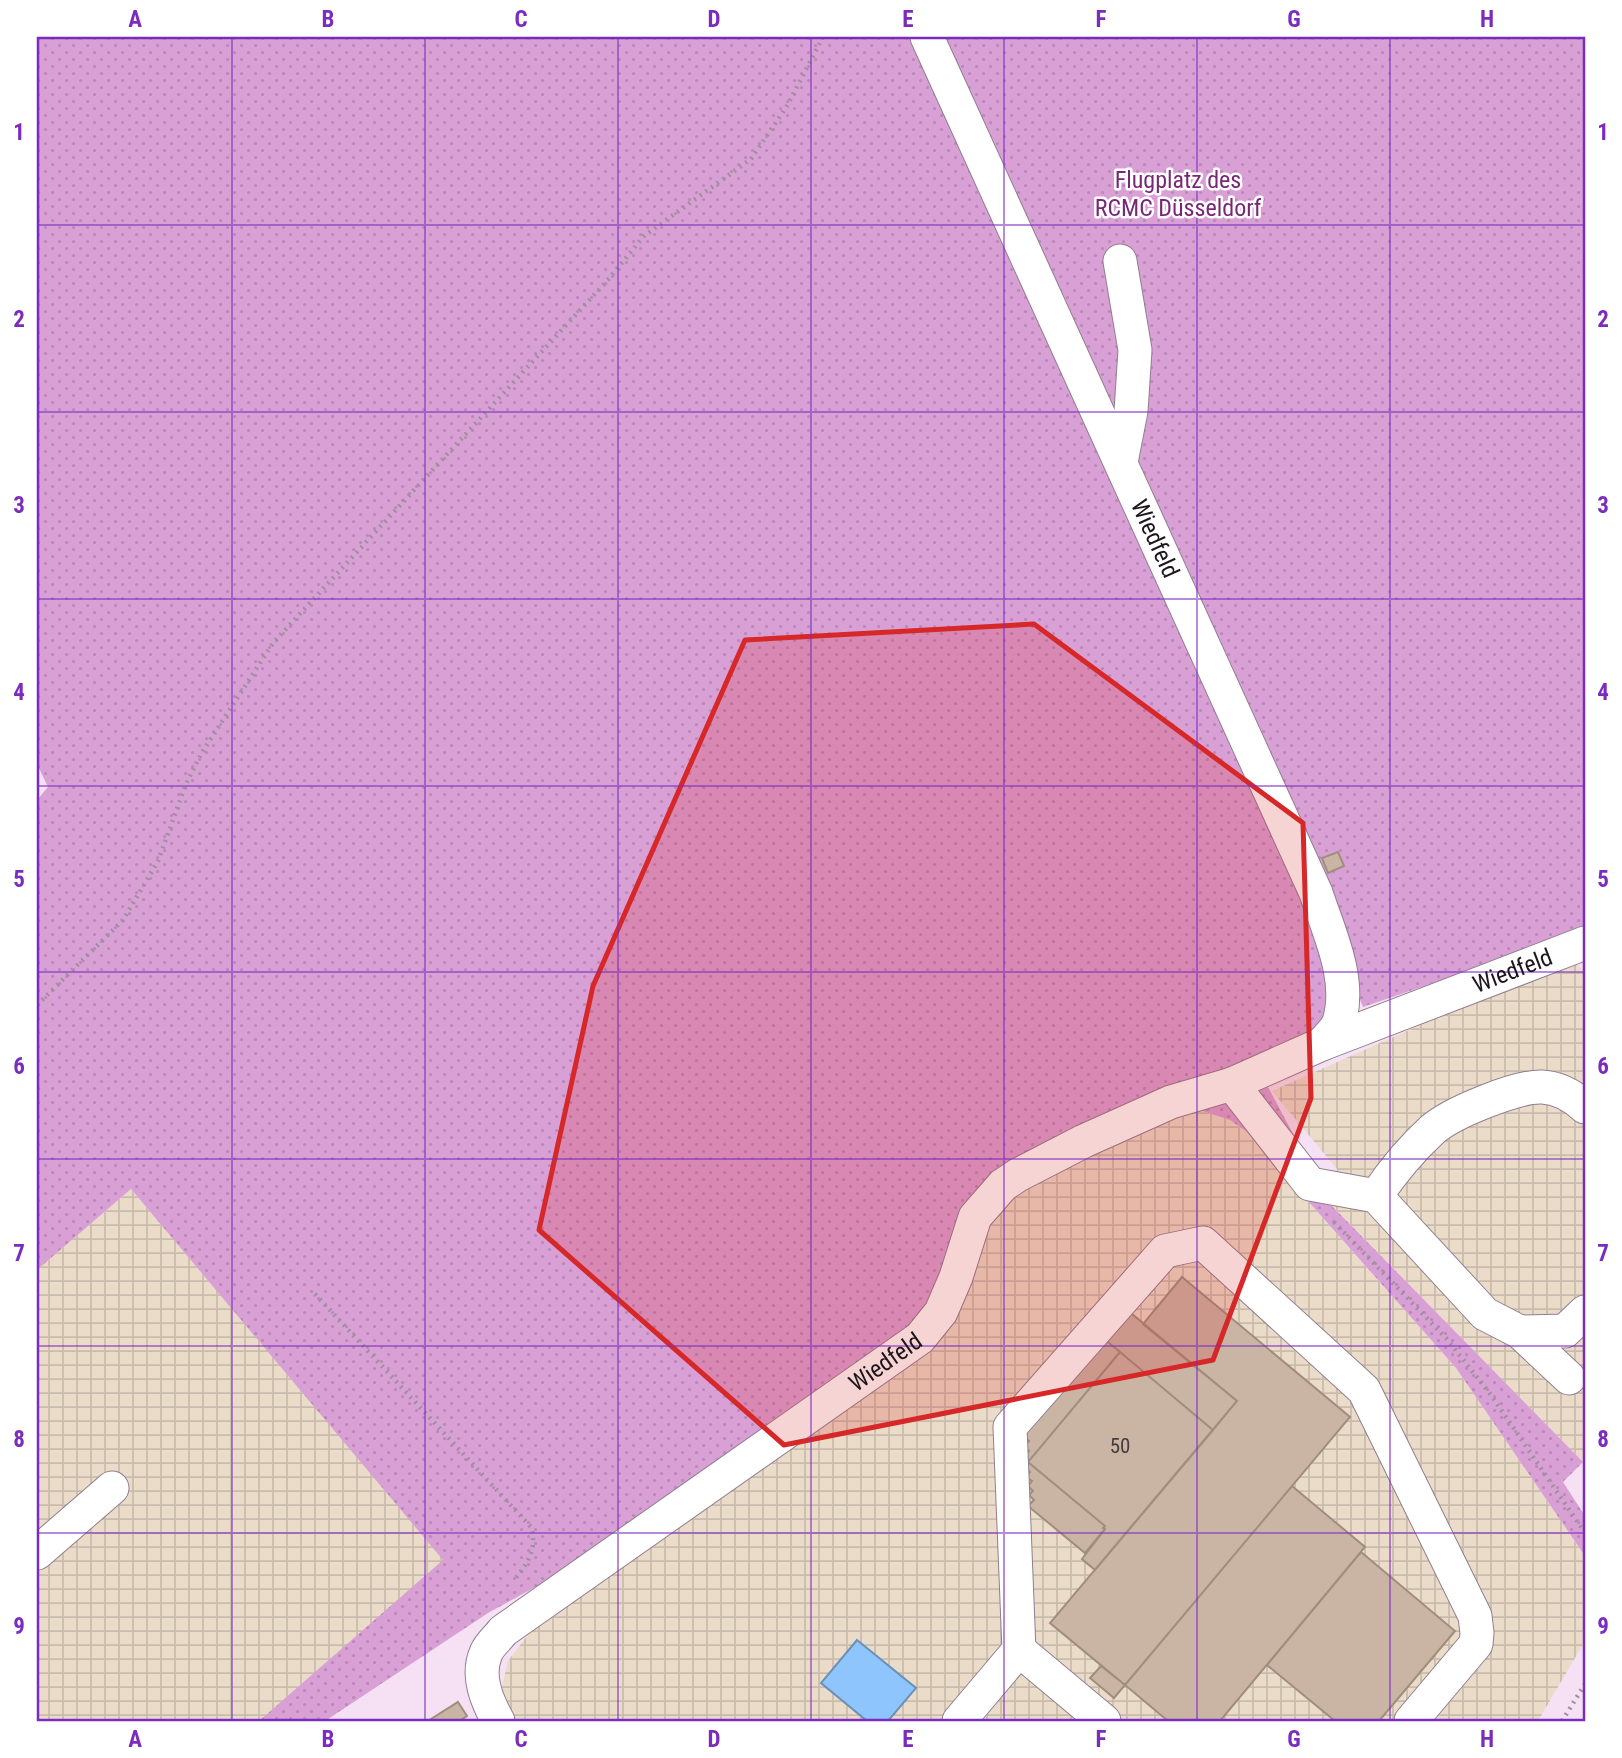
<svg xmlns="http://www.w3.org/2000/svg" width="1622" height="1758" font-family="'Roboto Condensed',sans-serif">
	<defs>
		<pattern id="industrial-grid" width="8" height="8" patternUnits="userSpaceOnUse" patternTransform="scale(1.75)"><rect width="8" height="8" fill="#ebdcc9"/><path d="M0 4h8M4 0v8" fill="none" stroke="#c9bcac"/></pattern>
		<pattern id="grass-dots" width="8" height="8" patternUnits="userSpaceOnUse" patternTransform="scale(1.75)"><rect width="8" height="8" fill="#d9a0d5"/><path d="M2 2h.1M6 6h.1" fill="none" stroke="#ba89b6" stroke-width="1.8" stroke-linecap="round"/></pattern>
	</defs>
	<rect width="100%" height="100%" fill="#f5e1f3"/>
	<path fill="url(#industrial-grid)" d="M1571,958l14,15v486l-2,3 -252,-257 6,-36 -65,-78z
		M1202,1111l28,9 16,11 210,237 129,188v85l-47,80h-1030l-4,-10 -2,-24 6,-26 34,-45 446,-392 30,-36 149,-71z
		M131,1189l357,423 -163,109h-288v-451z"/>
	<path fill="url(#grass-dots)" d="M37,37h882l393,862 20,112 -23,30 -285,121 -96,147 -63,61 -293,197 -84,46 -163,108h-66l184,-161 -312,-371 -94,81v-470l11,-13 -11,-23z
		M933,37h652v894l-222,76 -20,-49z
		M1268,1087l63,118 252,257 -20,20 22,34v40l-129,-188 -210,-237 -16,-11 -28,-9z"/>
	<path fill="#8ec5fc" stroke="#6c90b8" stroke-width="2" d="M857,1640l59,48 -28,33h-21l-46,-38z"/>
	<path fill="#cab5a5" stroke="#a18d7e" stroke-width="2" d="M1338,852l6,14 -16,7 -6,-15z
		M1182,1277l168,140 -225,268 -75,-62 187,-222 -94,-77z
		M1126,1309l111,92 -24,29 -111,-93z
		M1104,1339l16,13 -92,110 77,64 -2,2 2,1 -20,24 -57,-47 6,-6 -5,-5 4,-4 -5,-5 4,-5 -6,-4 4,-5 -11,-10 10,-11 -5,-5 5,-5 -6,-5z
		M1120,1352l93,78 -118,140 -13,-11 23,-30 -2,-1 2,-2 -77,-64z
		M1292,1486l73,61 -145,174h-52l-43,-36z
		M1361,1552l94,79 -76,90h-44l-68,-56z
		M1101,1666l24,19 -11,13 -24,-20z
		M458,1702l9,14 -6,4 1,1h-34z"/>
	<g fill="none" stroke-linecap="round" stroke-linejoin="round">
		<g stroke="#917e8f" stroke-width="35">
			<g id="minor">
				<path id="s1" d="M927,37l389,856c13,40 36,86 23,129 -3,8 -12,16 -17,22"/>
				<path d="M1120,261l15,89 -4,61 -10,51"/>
				<path d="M1232,1084l78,100 66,12 109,118 35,18 45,-1 20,-19"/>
				<path d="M1376,1196c17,-25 34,-46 56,-66 19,-17 85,-44 110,-43 18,1 31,9 43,20"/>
				<path d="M1520,1332l49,46"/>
				<path d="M37,1553l75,-65"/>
				<path d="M1019,1650l85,71"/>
				<path id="s2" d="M498,1721c-11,-20 -22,-45 -12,-68 3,-8 12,-15 17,-22l417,-293 21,-26 15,-35 19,-60 28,-32 15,-10 66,-34 87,-39 61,-18 90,-40 263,-101"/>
				<path d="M959,1721l60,-71 -9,-223 155,-176 38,-8 161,147 111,226 2,17 -1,11 -65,77"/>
			</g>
		</g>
		<path stroke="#9e909d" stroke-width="4.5" stroke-dasharray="2 5" stroke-linecap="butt" d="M37,1005l86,-85 35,-59 28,-77 15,-30 72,-111 333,-361 38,-46 107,-77 36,-53 36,-69
			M1334,1222l112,116 45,57 94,138
			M315,1294l216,233c7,22 -4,38 -18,54
			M1562,1721l23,-37"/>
		<use href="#minor" stroke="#fff" stroke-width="33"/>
	</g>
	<path fill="#d62828" fill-opacity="0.2" stroke="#d62828" stroke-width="5" stroke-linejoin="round" d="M1034,624l269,199 8,275 -98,262 -429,85 -245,-215 54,-244 152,-346z"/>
	<path fill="none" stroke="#7b2cbf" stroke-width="2" stroke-opacity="0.55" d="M232,37v1684M425,37v1684M618,37v1684M811,37v1684M1004,37v1684M1197,37v1684M1390,37v1684M37,225h1548M37,412h1548M37,599h1548M37,786h1548M37,972h1548M37,1159h1548M37,1346h1548M37,1533h1548"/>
	<g text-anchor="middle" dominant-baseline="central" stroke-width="5" stroke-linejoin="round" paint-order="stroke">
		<g font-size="21" fill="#483d3e">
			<text x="1120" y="1446">50</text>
		</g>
		<g font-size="24" fill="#792677" stroke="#fff">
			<text x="1178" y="180">Flugplatz des<tspan x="1178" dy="28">RCMC Düsseldorf</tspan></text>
		</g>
		<g font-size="24" fill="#1c151b" stroke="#fff">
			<text stroke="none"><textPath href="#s1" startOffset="551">Wiedfeld</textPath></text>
			<text stroke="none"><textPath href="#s2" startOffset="1340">Wiedfeld</textPath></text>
			<text stroke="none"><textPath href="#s2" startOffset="567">Wiedfeld</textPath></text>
		</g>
	</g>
	<rect width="1622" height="1758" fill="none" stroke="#ffffff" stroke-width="77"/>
	<rect x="38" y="38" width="1546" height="1682" fill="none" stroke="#7b2cbf" stroke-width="2.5"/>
	<g font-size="23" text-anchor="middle" font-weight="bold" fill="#7b2cbf">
		<text x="135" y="27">A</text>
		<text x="328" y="27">B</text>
		<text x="521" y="27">C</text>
		<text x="714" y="27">D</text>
		<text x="908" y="27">E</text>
		<text x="1101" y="27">F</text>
		<text x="1294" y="27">G</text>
		<text x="1487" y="27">H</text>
		<text x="19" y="140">1</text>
		<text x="1603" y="140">1</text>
		<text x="19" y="327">2</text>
		<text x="1603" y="327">2</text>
		<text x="19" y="513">3</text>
		<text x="1603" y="513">3</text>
		<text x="19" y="700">4</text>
		<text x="1603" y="700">4</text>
		<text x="19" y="887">5</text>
		<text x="1603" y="887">5</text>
		<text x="19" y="1074">6</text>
		<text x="1603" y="1074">6</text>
		<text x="19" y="1261">7</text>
		<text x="1603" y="1261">7</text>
		<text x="19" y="1447">8</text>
		<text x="1603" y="1447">8</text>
		<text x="19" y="1634">9</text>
		<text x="1603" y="1634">9</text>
		<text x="135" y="1747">A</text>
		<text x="328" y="1747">B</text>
		<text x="521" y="1747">C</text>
		<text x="714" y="1747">D</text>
		<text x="908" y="1747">E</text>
		<text x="1101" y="1747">F</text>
		<text x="1294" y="1747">G</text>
		<text x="1487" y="1747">H</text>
	</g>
</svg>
